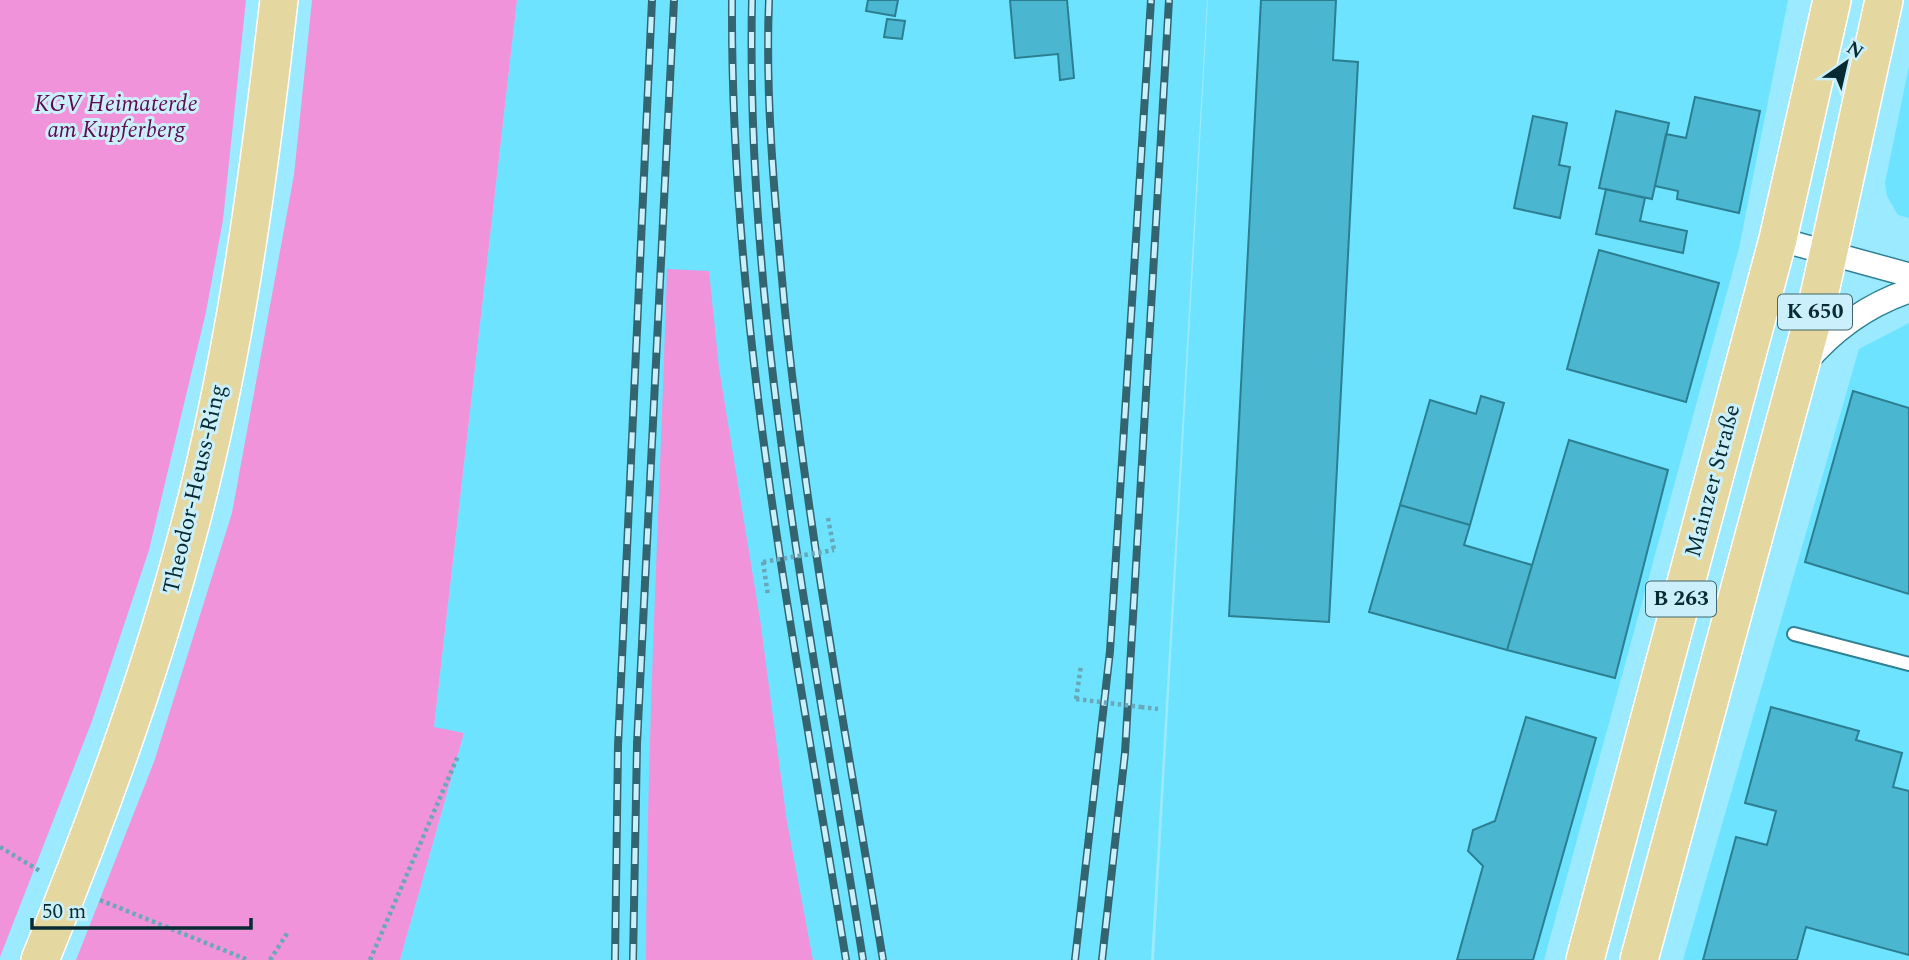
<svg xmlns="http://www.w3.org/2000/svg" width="1909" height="960" font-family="Spectral,serif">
	<rect width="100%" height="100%" fill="#9beaff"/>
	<path fill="#6de3ff" d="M517,0h690l-56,960h-751l64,-227 -30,-5z
		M1208,0h580l-49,248 -195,712h-390z
		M1909,66v152l-11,-3 -11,-19 -2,-13z
		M1909,323v637h-226l176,-611z"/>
	<path fill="#f093db" d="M0,0h246l-23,220 -17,92 -57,238 -57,171 -92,236z
		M312,0h205l-83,727 30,6 -64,227h-324l78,-198 78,-249 62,-338z
		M667,269l42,2 10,97 41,251 27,203 26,138h-167c1,-230 14,-460 21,-691z"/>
	<path fill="#4bb6cf" stroke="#2c7e91" stroke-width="2" d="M868,0h30l-3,16 -29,-5z
		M1010,0h57l7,78 -14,2 -2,-26 -43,4z
		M1261,0h75l-3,60 25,2 -29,560 -100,-6z
		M887,19l18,2 -3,18 -18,-2z
		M1695,97l65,14 -21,102 -62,-14 1,-8 -23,-5 11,-52 20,4z
		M1616,111l53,12 -17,76 -53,-11z
		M1533,116l34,7 -8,42 11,2 -10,51 -46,-10z
		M1606,189l39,9 -5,23 47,10 -4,22 -87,-19z
		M1599,250l120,33 -33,119 -119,-33z
		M1853,391l56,17v186l-104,-32z
		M1481,396l23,7 -34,122 -70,-20 30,-105 46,14z
		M1569,440l99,30 -53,208 -108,-28z
		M1400,505l70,20 -6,20 68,20 -25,85 -138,-38z
		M1771,707l88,24 -3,9 46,13 -9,34 16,4v164l-103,-28 -9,33h-94l33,-123 31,8 9,-34 -31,-8z
		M1526,717l70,21 -63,222h-76l26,-94 -15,-15 5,-21 22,-9z"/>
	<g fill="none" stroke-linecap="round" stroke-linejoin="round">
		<g stroke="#308194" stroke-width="16">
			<path id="lane" d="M1794,634l115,30"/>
		</g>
		<g stroke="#308194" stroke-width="26">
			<path id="street" d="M1778,239l131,36
				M1805,363c29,-34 62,-58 104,-72"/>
		</g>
		<g stroke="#fff" stroke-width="40">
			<path id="primary" d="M40,960c55,-134 105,-269 143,-409 50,-179 75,-367 96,-551
				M1585,960l193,-721 54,-239
				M1639,960l180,-664 65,-296"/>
		</g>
		<path stroke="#68a8b8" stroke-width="4.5" stroke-dasharray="3.5 3.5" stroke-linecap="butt" d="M828,518l6,32
			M763,562l5,33
			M1076,699l5,-33
			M1141,707l17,2
			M0,847l40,24
			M100,900l148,60
			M270,960l18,-28
			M370,960l88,-204"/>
		<use href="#lane" stroke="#fff" stroke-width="12"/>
		<use href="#street" stroke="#fff" stroke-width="23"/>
		<use href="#primary" stroke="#e5d7a0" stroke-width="37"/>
		<g stroke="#346470" stroke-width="8">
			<path id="rail" d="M732,0c-2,323 63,643 114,960
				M752,0c-7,316 62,648 111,960
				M769,0c-4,100 6,201 15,301 22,221 63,440 99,659
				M615,960l3,-214 34,-746
				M633,960l4,-216 37,-744
				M1075,960l35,-309 41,-651
				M1102,960l23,-207 44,-753"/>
		</g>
		<use href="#rail" stroke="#cbf0fb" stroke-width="5" stroke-dasharray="16" stroke-linecap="butt"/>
		<path stroke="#68a8b8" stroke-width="4.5" stroke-dasharray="3.5 3.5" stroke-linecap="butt" d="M763,562l71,-12
			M1076,699l65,8"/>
	</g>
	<g text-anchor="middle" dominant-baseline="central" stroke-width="6" stroke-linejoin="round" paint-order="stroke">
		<g fill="#cbf0fb" stroke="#42666f" stroke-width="2">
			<rect x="1778" y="294.5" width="74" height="35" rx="5"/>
			<rect x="1646" y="581.5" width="70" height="35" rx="5"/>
		</g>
		<g font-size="21" font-weight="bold" fill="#082b33">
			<text x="1815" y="312">K 650</text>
			<text x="1681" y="599">B 263</text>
		</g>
		<g font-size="23" font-style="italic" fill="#5f0a52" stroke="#cbf0fb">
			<text x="116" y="104">KGV Heimaterde<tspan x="116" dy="26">am Kupferberg</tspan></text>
		</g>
		<g font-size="23" fill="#082b33" stroke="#cbf0fb">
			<text transform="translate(1713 481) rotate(-75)">Mainzer Straße</text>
			<text transform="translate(195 489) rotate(-77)">Theodor-Heuss-Ring</text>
		</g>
	</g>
	<g transform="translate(1846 63) rotate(34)" stroke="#cbf0fb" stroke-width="5" paint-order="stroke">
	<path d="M0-5L12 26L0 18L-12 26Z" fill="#082b33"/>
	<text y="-10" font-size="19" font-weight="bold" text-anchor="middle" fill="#082b33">N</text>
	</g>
	<path d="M32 918v10h219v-10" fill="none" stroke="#082b33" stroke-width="3.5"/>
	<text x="42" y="918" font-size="21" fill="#082b33" stroke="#cbf0fb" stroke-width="5" paint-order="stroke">50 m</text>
</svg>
